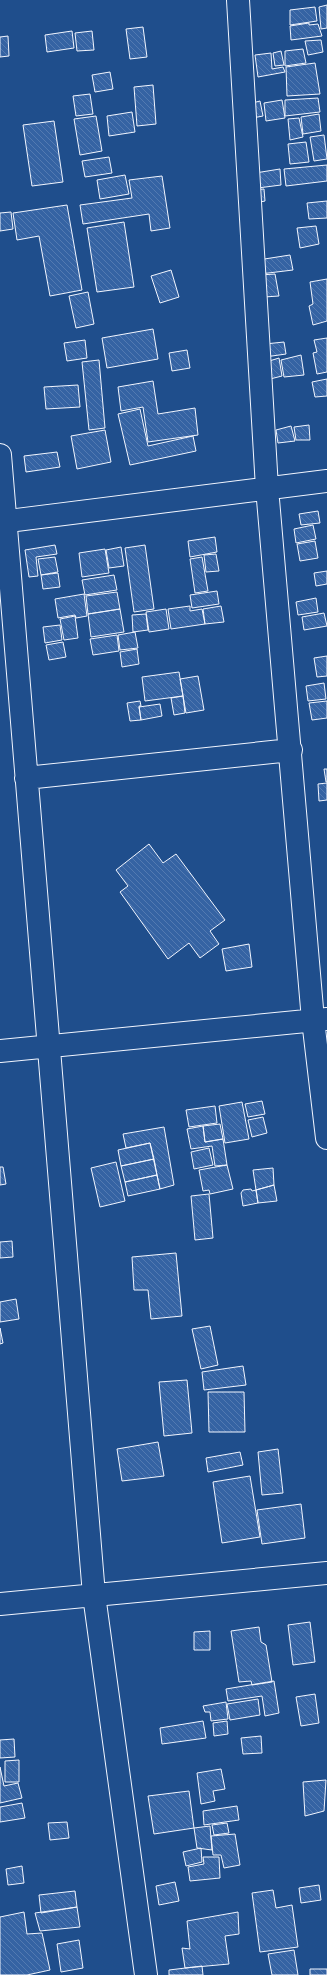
<svg xmlns="http://www.w3.org/2000/svg" width="327" height="1975" font-family="Commissioner,sans-serif">
	<defs>
		<pattern id="building-back-hatch" width="6" height="6" patternUnits="userSpaceOnUse"><rect width="6" height="6" fill="#3563a3"/><path d="M-1 5l2 2M0 0l6 6M5-1l2 2" fill="none" stroke="#537ab1"/></pattern>
	</defs>
	<rect width="100%" height="100%" fill="#1f4e8c"/>
	<path fill="url(#building-back-hatch)" stroke="#f2f6ff" d="M327,5v23l-6,1 -2,-22z
		M315,7l2,14 -27,4v-15z
		M309,23v2l9,-1 4,12 -31,4 -1,-14z
		M143,27l4,30 -17,2 -4,-30z
		M72,31l2,17 -27,4 -2,-17z
		M92,31l2,19 -17,1 -2,-18z
		M8,36l1,20 -9,1v-20z
		M321,40l2,12 -15,3 -3,-14z
		M303,49l3,14 -21,3v-15z
		M281,51l3,14 -9,1 -2,-13z
		M271,53l1,16 11,-2 2,5 -27,5 -3,-22z
		M315,63l5,31 -33,2 -1,-29z
		M110,72l3,17 -18,3 -3,-17z
		M153,85l3,39 -19,2 -3,-39z
		M90,94l3,20 -17,2 -3,-20z
		M318,98l2,14 -35,4v-16z
		M282,100l3,18 -19,3 -2,-18z
		M260,101l3,15 -16,3 -2,-14z
		M132,112l3,20 -26,4 -2,-20z
		M319,114l2,17 -18,3 -2,-17z
		M96,116l6,35 -22,4 -6,-36z
		M299,118l4,19 -13,3 -2,-21z
		M54,121l9,61 -31,4 -9,-61z
		M324,135l3,24 -13,2 -4,-24z
		M306,142l3,20 -19,2 -2,-20z
		M109,157l3,16 -27,4 -3,-16z
		M327,165v16l-41,5 -2,-17z
		M280,169l1,16 -31,4 -1,-15z
		M125,175l4,19 -29,5 -3,-19z
		M162,176l8,52 -19,3 -2,-17 -66,10 -3,-19 52,-7 -3,-18z
		M264,189l1,12 -14,3 -1,-14z
		M327,201v17l-18,1 -2,-16z
		M67,205l15,85 -32,6 -11,-60 -22,4 -4,-27z
		M11,212l2,17 -13,2v-18z
		M124,222l10,65 -37,5 -10,-64z
		M316,226l3,18 -19,4 -3,-20z
		M290,255l3,15 -33,4 -2,-14z
		M171,270l8,27 -19,6 -9,-27z
		M275,274l4,22 -15,1 -4,-22z
		M327,279v42l-14,4 -4,-19 4,-2 -3,-22z
		M88,292l6,32 -18,4 -7,-32z
		M153,329l5,30 -51,9 -5,-30z
		M327,338v34l-10,2 -4,-21 4,-1 -3,-12z
		M85,340l2,18 -20,3 -3,-18z
		M284,342l2,12 -21,3v-13z
		M187,350l3,18 -18,3 -3,-18z
		M301,355l3,20 -20,2 -3,-17z
		M279,358l3,18 -16,4v-18z
		M99,360l6,68 -16,2 -7,-68z
		M327,379v17l-12,1 -3,-15z
		M153,381l5,33 37,-6 3,27 -50,7 -5,-35 -22,4 -3,-24z
		M78,385l2,22 -34,2 -2,-22z
		M140,409l8,37 45,-10 3,15 -66,14 -12,-51z
		M309,425l1,15h-14l-2,-13z
		M291,426l4,15 -17,2 -2,-13z
		M105,430l6,32 -34,7 -6,-33z
		M57,452l3,15 -34,5 -2,-16z
		M318,511l2,12 -19,2 -2,-11z
		M313,525l3,14 -20,4 -2,-14z
		M215,537l2,15 -27,5 -2,-16z
		M315,541l3,17 -18,3 -3,-17z
		M55,545l2,9 -21,3 2,19 -9,1 -4,-27z
		M145,545l9,64 -20,3 -9,-64z
		M121,547l3,19 -15,2 -3,-18z
		M105,549l4,24 -27,4 -3,-24z
		M216,554l3,17 -13,1 -2,-17z
		M55,557l3,15 -17,3 -3,-16z
		M202,557l6,34 -13,2 -5,-34z
		M327,571v13l-11,2 -2,-13z
		M58,573l2,14 -17,2 -2,-14z
		M114,575l3,15 -32,5 -3,-15z
		M217,591l2,13 -27,4 -2,-13z
		M117,592l3,17 -32,5 -2,-18z
		M84,594l3,22 -11,2 -1,-3 -17,3 -3,-19z
		M316,598l2,14 -20,3 -2,-13z
		M190,606v5l12,-2 3,15 -34,5 -3,-20z
		M221,606l3,16 -19,2 -2,-15z
		M120,609l4,23 -33,5 -3,-23z
		M166,609l3,20 -20,3 -3,-20z
		M324,613l3,13 -23,4 -2,-13z
		M146,614l2,16 -15,2 -1,-17z
		M75,616l3,22 -14,2 -4,-21z
		M60,625l2,15 -17,3 -2,-16z
		M135,632l3,16 -18,2 -2,-15z
		M117,635l2,16 -26,4 -3,-16z
		M63,642l3,15 -17,3 -3,-15z
		M137,649l2,15 -17,3 -2,-15z
		M327,656v20l-10,1 -3,-19z
		M179,672l4,24 -38,5 -3,-24z
		M198,676l6,34 -18,3 -6,-34z
		M324,683l2,16 -18,2 -2,-15z
		M183,696l2,17 -11,2 -3,-17z
		M140,701l1,5h-2l2,14 -11,1 -3,-18z
		M327,701v17l-15,2 -3,-17z
		M160,704l2,12 -21,4 -2,-13z
		M324,769h3v13h-1z
		M327,783v17l-8,1 -1,-17z
		M149,844l14,19 13,-9 49,66 -15,11 9,13 -19,14 -11,-15 -21,16 -48,-67 8,-6 -12,-16z
		M249,944l3,23 -26,4 -4,-22z
		M262,1101l3,13 -17,3 -3,-13z
		M242,1102l7,37 -24,4 -6,-37z
		M215,1106l2,17 -28,4 -3,-17z
		M263,1117l4,16 -15,4 -4,-17z
		M220,1124l3,15 -18,3 -2,-16z
		M203,1126l2,16 18,-3 4,26 -12,1 -3,-20 -21,3 -4,-20z
		M164,1127l10,58 -14,4 -10,-46 -24,5 -3,-14z
		M150,1143l4,16 -33,7 -3,-16z
		M209,1148l4,17 -19,4 -3,-17z
		M154,1159l3,16 -32,7 -4,-16z
		M116,1162l9,39 -25,6 -9,-39z
		M227,1165l6,24 -23,5 -1,-4 -6,1 -4,-21z
		M0,1167h3l3,17 -6,1z
		M273,1168l1,17 -18,5 -3,-20z
		M157,1175l3,14 -32,7 -3,-14z
		M274,1185l3,16 -19,2 -2,-13z
		M251,1189l1,2 4,-1 2,13 -15,3 -2,-13 2,-3z
		M209,1194l4,44 -18,2 -4,-44z
		M12,1241l1,16 -13,1v-16z
		M176,1253l6,63 -31,3 -3,-29h-14l-2,-33z
		M16,1299l3,20 -19,3v-20z
		M210,1326l8,39 -17,4 -9,-40z
		M0,1328l3,15 -3,1z
		M243,1366l3,19 -42,5 -2,-18z
		M187,1380l5,53 -28,3 -5,-54z
		M208,1392h36l1,40h-36z
		M158,1442l6,34 -42,5 -5,-32z
		M278,1449l5,44 -21,2 -4,-43z
		M240,1452l3,13 -35,7 -2,-14z
		M250,1476l10,61 -38,6 -9,-61z
		M301,1504l4,34 -43,6 -5,-34z
		M310,1622l5,40 -22,3 -5,-40z
		M259,1627l2,15 5,3 6,37 -20,3 -1,-4 -12,1 -8,-51z
		M210,1631v19h-16v-18z
		M274,1681l5,32 -14,3 -3,-20 -34,5 -2,-12z
		M315,1694l4,29 -18,3 -5,-29z
		M258,1699l2,16 -30,5 -3,-16z
		M226,1702l2,17 -17,2 -1,-9h-5l-2,-6z
		M203,1721l3,17 -44,6 -2,-16z
		M227,1721l1,13 -14,2 -1,-13z
		M261,1736l1,17 -19,1 -2,-16z
		M14,1739l1,18 -15,1v-18z
		M19,1760v22h-14v-21z
		M0,1767l4,19 14,-3 4,15 -22,5z
		M221,1769l4,20 -12,2 2,10 -14,3 -4,-31z
		M326,1780l-2,31 -19,5 -2,-34z
		M189,1791l5,37 -40,6 -6,-38z
		M22,1803l3,15 -25,4v-15z
		M237,1806l2,14 -35,5 -1,-14z
		M67,1822l2,16 -19,2 -2,-17z
		M227,1823l2,10 -15,2 -2,-10z
		M210,1826l2,24 -15,-2 -3,-20z
		M235,1834l5,31 -16,3 -3,-13h-8l-2,-19z
		M201,1848l1,14 -16,4 -3,-14z
		M203,1857h16l1,21 -30,3 -2,-14 16,-3z
		M22,1866l2,17 -16,2 -2,-16z
		M175,1882l4,19 -20,4 -3,-19z
		M319,1885l2,15 -20,3 -2,-15z
		M273,1890l3,18 16,-3 6,42 -38,5 -8,-59z
		M75,1891l2,16 -36,6 -2,-18z
		M77,1907l3,20 -40,4 -5,-18z
		M24,1912l3,22 15,-1 8,37 -23,5h-27v-58z
		M238,1912l1,22 -14,2 4,28 -44,4 -3,-20 8,1 -3,-28z
		M79,1940l4,28 -22,4 -4,-28z
		M294,1950l4,25h-26l-4,-21z
		M202,1966l1,9h-34v-5z
		M310,1969h17v6h-17z"/>
	<g fill="none" stroke-linecap="round" stroke-linejoin="round">
		<g stroke="#f2f6ff" stroke-width="24">
			<path id="minor" d="M238,0l29,488 46,532 14,118
				M0,455l94,1140 52,380
				M0,522l327,-41
				M26,778l265,-28
				M0,1051l327,-32
				M0,1604l327,-31"/>
		</g>
		<use href="#minor" stroke="#1f4e8c" stroke-width="22"/>
	</g>
</svg>
